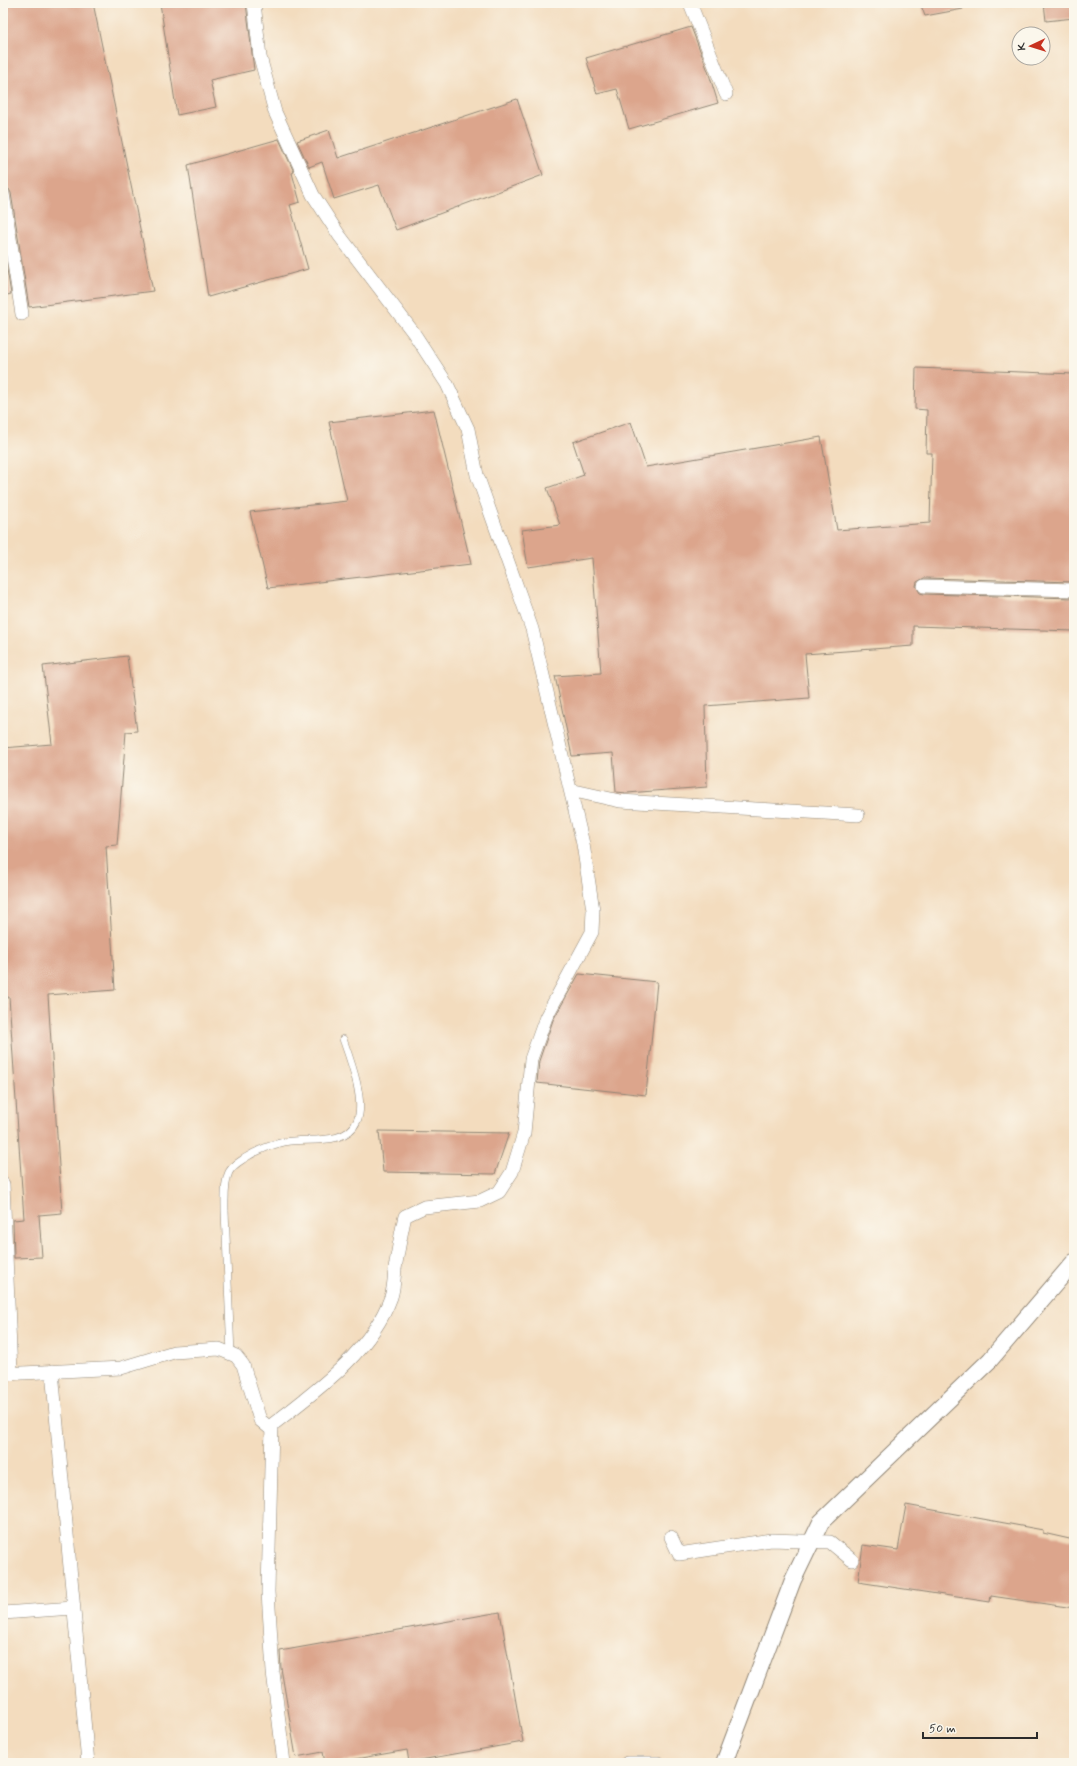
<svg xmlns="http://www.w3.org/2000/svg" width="1077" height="1766" font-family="Mynerve,sans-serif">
	<rect width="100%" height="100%" fill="#fbf7ec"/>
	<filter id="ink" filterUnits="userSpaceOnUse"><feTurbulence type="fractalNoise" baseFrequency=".025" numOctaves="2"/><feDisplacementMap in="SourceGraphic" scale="8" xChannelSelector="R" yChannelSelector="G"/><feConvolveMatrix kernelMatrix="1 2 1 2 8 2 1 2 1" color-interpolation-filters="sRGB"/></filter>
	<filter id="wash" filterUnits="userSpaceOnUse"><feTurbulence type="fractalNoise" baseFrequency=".012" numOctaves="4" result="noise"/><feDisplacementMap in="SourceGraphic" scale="16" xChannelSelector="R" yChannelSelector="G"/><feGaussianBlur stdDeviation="0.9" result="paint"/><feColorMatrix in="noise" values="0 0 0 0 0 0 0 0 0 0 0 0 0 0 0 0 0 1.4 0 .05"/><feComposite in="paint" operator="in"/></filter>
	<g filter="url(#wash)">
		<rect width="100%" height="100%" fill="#f3dcbe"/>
		<g id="blocks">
			<path fill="#dca58c" d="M3,3h90l60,288 -124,16 -18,-114 -2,-4 -6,-3z
				M160,3h86l8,67 -44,10 6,27 -39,8z
				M920,3h42l1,6 -38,7z
				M1044,3h30v15l-28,3z
				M691,27l17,44 10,32 -89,26 -12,-40 -20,5 -11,-36z
				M517,99l26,76 -147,55 -17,-45 -45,14 -12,-37 -13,5 -12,-26 32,-11 9,28z
				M279,139l15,33 -2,1 8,29 -10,3 18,64 -100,28 -20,-132z
				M3,245l8,49 -8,2z
				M916,368l158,6v208l-150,-4 -7,4 -1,4 4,7 4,1 150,4v33l-161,-5v20l-108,8 4,44 -104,8 2,81 -80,6 -11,-1 -3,-39 -41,3 -17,-80 46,-3 -9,-115 -64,9 -6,-37 38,-5 -13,-37 37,-13 -11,-33 58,-20 15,45 175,-30 16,93 93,-7 2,-70h-6l1,-43 -12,-1z
				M434,410l37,154 -203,24 -18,-76 97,-11 -18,-79z
				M127,656l10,75 -11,1 -9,113 -11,1 9,144 -67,5 14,218 -23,2 3,42 -28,1 -1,-38 11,-1 -15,-222 -6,1v-250l49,-4 -9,-78z
				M579,974l78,8 -11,113 -109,-12 2,-22 14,-41z
				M379,1131l130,2 -14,41 -112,-2z
				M906,1505l137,25v3l31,7v68l-83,-12 -1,6 -132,-20 5,-37 35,5z
				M500,1612l23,130 -114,20 -2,-12 -75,13h-7l-2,-11 -27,5 -15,-89 -1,-17z"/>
		</g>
	</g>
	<g filter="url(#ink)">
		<use href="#blocks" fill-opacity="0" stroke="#8f8474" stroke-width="1"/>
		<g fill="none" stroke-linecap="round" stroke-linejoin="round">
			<g stroke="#8f8474" stroke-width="8">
				<path id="service" d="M231,1354l-6,-143c0,-12 -1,-28 4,-39 4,-7 10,-10 16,-14 11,-7 26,-13 39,-16 22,-5 62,5 73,-21 9,-20 -7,-62 -14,-82"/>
			</g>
			<g stroke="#8f8474" stroke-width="14">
				<path id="minor" d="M254,3l6,54 15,55 38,83 26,40 74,97 34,52 21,45 9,46 55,154 51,215 10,66 -1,22 -46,85 -15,42 -7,74 -12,39 -13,20 -19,9 -56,6 -19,9c-4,17 -7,35 -10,53 -1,9 -1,19 -4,28 -20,55 -74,93 -119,128l-4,167 5,80 11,91
					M690,3l36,91
					M3,194l19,120
					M924,586l150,4
					M570,790l50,11 238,14
					M3,1184l8,189
					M52,1371l36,392
					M3,1374l118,-6 53,-16 45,-3 17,7 7,9 17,55 12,10
					M671,1537l8,17 92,-14 59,2 22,18
					M3,1613l70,-5
					M627,1763h31"/>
			</g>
			<g stroke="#8f8474" stroke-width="18">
				<path id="tertiary" d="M724,1763l69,-183 28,-58 169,-162 84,-98"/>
			</g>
			<use href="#service" stroke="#fff" stroke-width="7"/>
			<use href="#minor" stroke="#fff" stroke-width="13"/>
			<use href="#tertiary" stroke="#fff" stroke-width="16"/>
		</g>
	</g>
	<rect width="1077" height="1766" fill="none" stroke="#fbf7ec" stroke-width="16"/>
	<g transform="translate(1031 46) rotate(266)"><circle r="19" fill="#fbf7ec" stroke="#a8a59f"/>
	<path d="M0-3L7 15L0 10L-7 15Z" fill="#c8321e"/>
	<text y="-6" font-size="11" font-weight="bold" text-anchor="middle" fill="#2b2b2b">K</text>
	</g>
	<path d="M923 1732v6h114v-6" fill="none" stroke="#2b2b2b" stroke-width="2"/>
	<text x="929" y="1732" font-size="12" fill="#2b2b2b" stroke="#fbf7ec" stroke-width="3" paint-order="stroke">50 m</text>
</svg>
